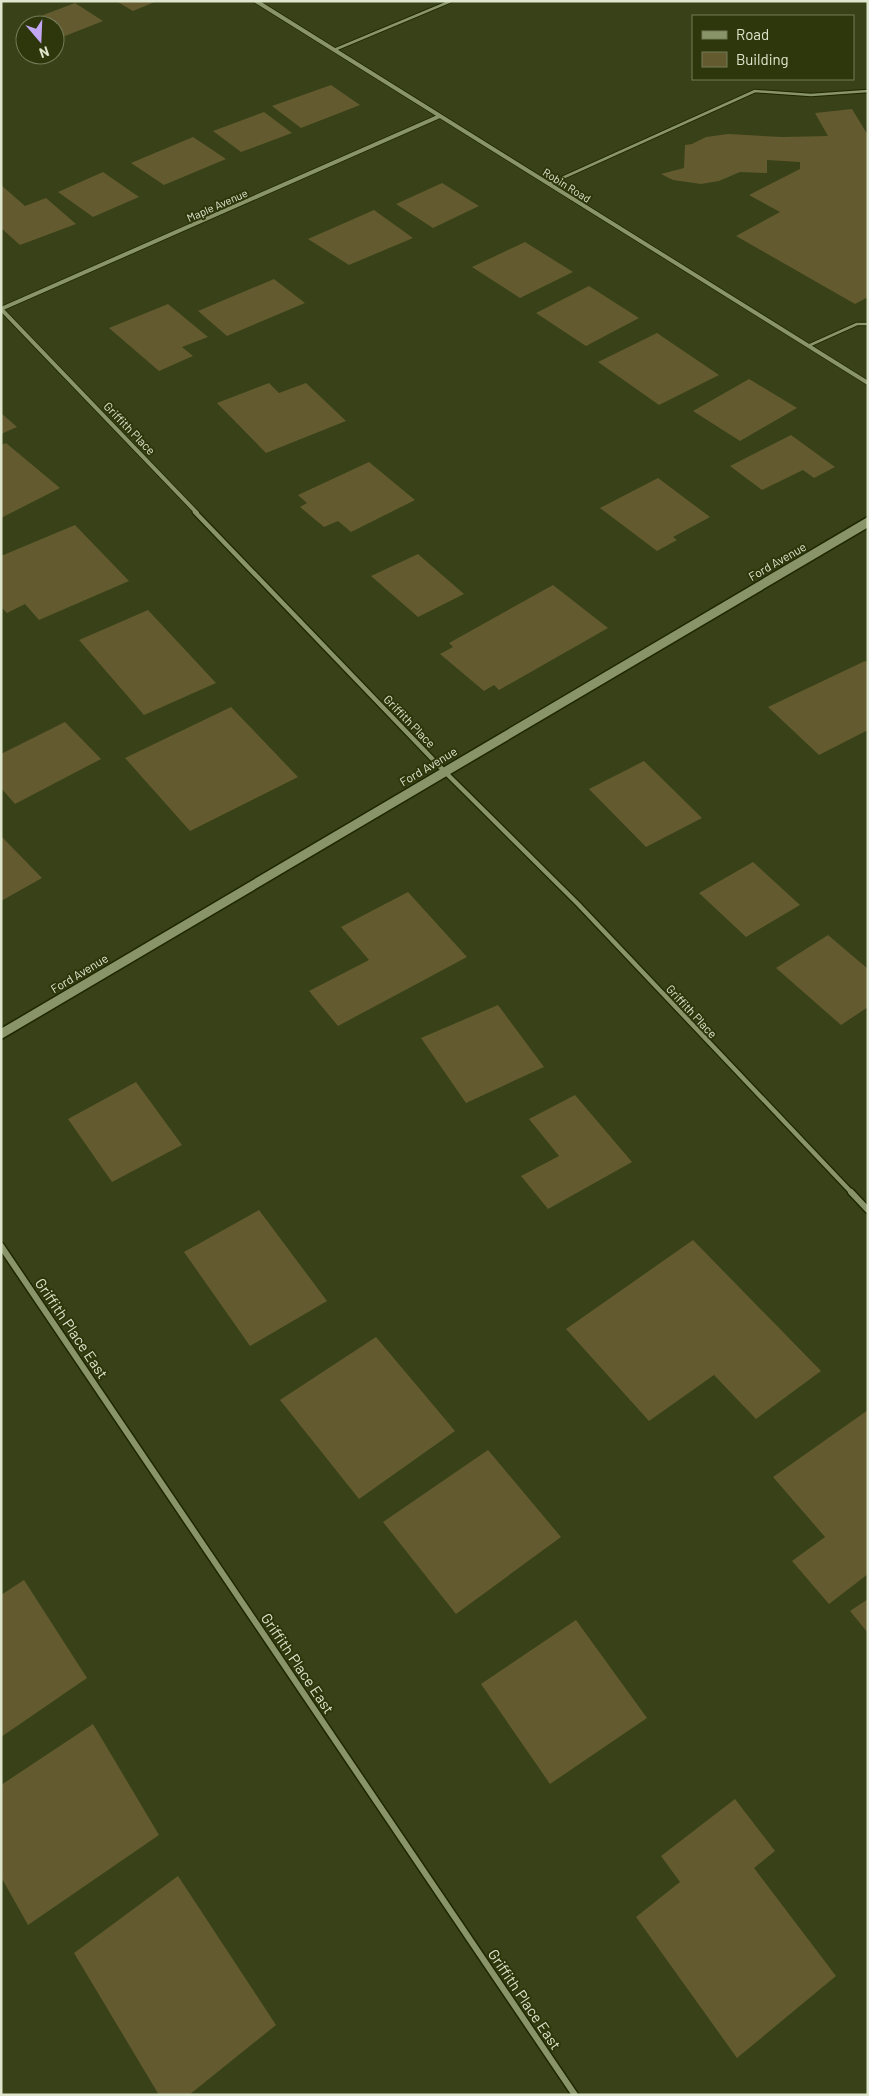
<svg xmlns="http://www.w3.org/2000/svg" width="869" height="2096" font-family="Barlow,sans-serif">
	<rect width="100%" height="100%" fill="#384117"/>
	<path fill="#635b2f" d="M116,1h41l-24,10z
		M75,3l28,18 -48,19v-15h-31l-2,-2z
		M331,85l29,20 -59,23 -29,-22z
		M852,109l14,23h2v165l-13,7 -119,-68 44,-24 -31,-17 51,-26v-7l-33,-2v13l-27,-1 -21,9 -18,3 -28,-4 -12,-6 23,-6 1,-23 7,-1 14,-7 22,-3 54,3 46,-1 -13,-23z
		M264,112l28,21 -51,19 -28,-21z
		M193,137l33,22 -62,26 -33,-22z
		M103,172l36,25 -46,20 -35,-25z
		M442,183l37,23 -46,22 -37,-24z
		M1,185l24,21 21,-8 30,26 -56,21 -19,-17z
		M374,210l39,28 -64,27 -41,-26z
		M525,242l48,30 -53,26 -48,-31z
		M274,279l31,24 -78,33 -29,-25z
		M589,286l50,32 -53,28 -50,-33z
		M168,304l40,33 -26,10 11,9 -34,15 -50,-43z
		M657,333l62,42 -60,30 -61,-43z
		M749,379l48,29 -57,33 -47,-30z
		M269,383l10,10 27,-10 40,38 -80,32 -49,-50z
		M1,413l16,14 -16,7z
		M791,435l44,32 -21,11 -11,-8 -41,20 -32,-24z
		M6,443l54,45 -59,30v-73z
		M369,462l46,38 -64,32 -13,-11 -14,6 -24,-20 7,-4 -9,-8z
		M658,478l52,39 -37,20 4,3 -20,11 -57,-43z
		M75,525l54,56 -90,39 -14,-16 -18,9 -6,-6v-51z
		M418,554l46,40 -46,23 -47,-41z
		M553,585l55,43 -109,62 -5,-5 -10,6 -44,-37 13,-7 -4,-4z
		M148,610l68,73 -72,32 -65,-75z
		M865,661l3,2v67l-49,25 -51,-48z
		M231,707l67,70 -108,54 -65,-73z
		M65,722l36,37 -86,45 -14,-16v-34z
		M644,761l58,57 -56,29 -57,-58z
		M1,836l41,42 -41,23z
		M753,862l47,43 -54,32 -47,-44z
		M408,892l59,65 -129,69 -29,-35 60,-31 -28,-33z
		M828,935l40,34v38l-27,18 -65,-57z
		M498,1005l46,62 -78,36 -45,-65z
		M136,1082l46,63 -70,37 -44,-63z
		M575,1095l57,67 -84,47 -27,-33 38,-20 -30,-37z
		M259,1210l68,91 -77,45 -66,-94z
		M693,1240l128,131 -65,48 -42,-44 -65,46 -83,-92z
		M376,1337l79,94 -96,68 -79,-99z
		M868,1410v164l-39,30 -37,-43 33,-24 -52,-60z
		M488,1450l73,87 -105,77 -73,-92z
		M24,1580l63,98 -86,59v-142z
		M868,1599v34l-18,-22z
		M576,1620l71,98 -97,66 -69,-100z
		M93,1724l66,111 -131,90 -27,-48v-92z
		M735,1799l40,52 -21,17 82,108 -99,82 -101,-141 44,-35 -19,-26z
		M178,1876l98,149 -87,70h-30l-85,-142z"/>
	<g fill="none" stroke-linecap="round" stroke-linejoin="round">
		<g stroke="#1f2700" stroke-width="4.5">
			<path id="lane" d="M334,50l117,-49
				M549,184l206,-93 56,4 57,-4
				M808,346l49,-22h11"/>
		</g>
		<g stroke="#1f2700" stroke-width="5.5">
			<path id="street-far2" d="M256,1l612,382
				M1,309l196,204
				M1,309l439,-193"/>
		</g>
		<g stroke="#1f2700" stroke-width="7">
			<path id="street-far1" d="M195,512l249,259 134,133 274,289"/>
		</g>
		<g stroke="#1f2700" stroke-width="9">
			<path id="street" d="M851,1192l17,18
				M1,1246l574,849"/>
		</g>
		<g stroke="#1f2700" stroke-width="12">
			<path id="secondary" d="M1,1034l867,-512"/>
		</g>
		<use href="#lane" stroke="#899569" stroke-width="2.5"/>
		<use href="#street-far2" stroke="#899569" stroke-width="4"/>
		<use href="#street-far1" stroke="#899569" stroke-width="4.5"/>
		<use href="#street" stroke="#899569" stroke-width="6"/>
		<use href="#secondary" stroke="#899569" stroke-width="9"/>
	</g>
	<g text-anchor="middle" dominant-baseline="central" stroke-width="4" stroke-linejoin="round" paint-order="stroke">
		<g font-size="11" fill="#dfe6ce" stroke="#2e360b">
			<text transform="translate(567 185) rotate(32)">Robin Road</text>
			<text transform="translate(217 205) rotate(-24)">Maple Avenue</text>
		</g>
		<g font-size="12" fill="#dfe6ce" stroke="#2e360b">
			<text transform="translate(130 428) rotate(46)">Griffith Place</text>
			<text transform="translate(777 561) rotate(-30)">Ford Avenue</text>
			<text transform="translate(410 721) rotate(46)">Griffith Place</text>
			<text transform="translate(428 766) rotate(-31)">Ford Avenue</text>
			<text transform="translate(79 973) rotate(-31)">Ford Avenue</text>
			<text transform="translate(692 1011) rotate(47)">Griffith Place</text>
		</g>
		<g font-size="15" fill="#dfe6ce" stroke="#2e360b">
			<text transform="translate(72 1328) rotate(56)">Griffith Place East</text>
			<text transform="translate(298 1663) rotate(56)">Griffith Place East</text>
			<text transform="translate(525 1999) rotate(56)">Griffith Place East</text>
		</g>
	</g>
	<rect width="869" height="2096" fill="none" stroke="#dfe6ce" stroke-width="5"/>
	<rect x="692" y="15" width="162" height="65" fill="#2e360b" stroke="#757c59"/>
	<rect x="702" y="31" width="25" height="8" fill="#899569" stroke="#757c59"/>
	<text x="736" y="40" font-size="15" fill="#dfe6ce">Road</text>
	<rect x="702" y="52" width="25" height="15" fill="#635b2f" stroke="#757c59"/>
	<text x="736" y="65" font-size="15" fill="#dfe6ce">Building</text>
	<g transform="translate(40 40) rotate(161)"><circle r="24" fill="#2e360b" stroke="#757c59"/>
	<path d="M0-4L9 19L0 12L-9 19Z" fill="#c2a8f2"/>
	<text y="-8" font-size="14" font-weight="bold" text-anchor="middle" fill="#dfe6ce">N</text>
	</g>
</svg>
